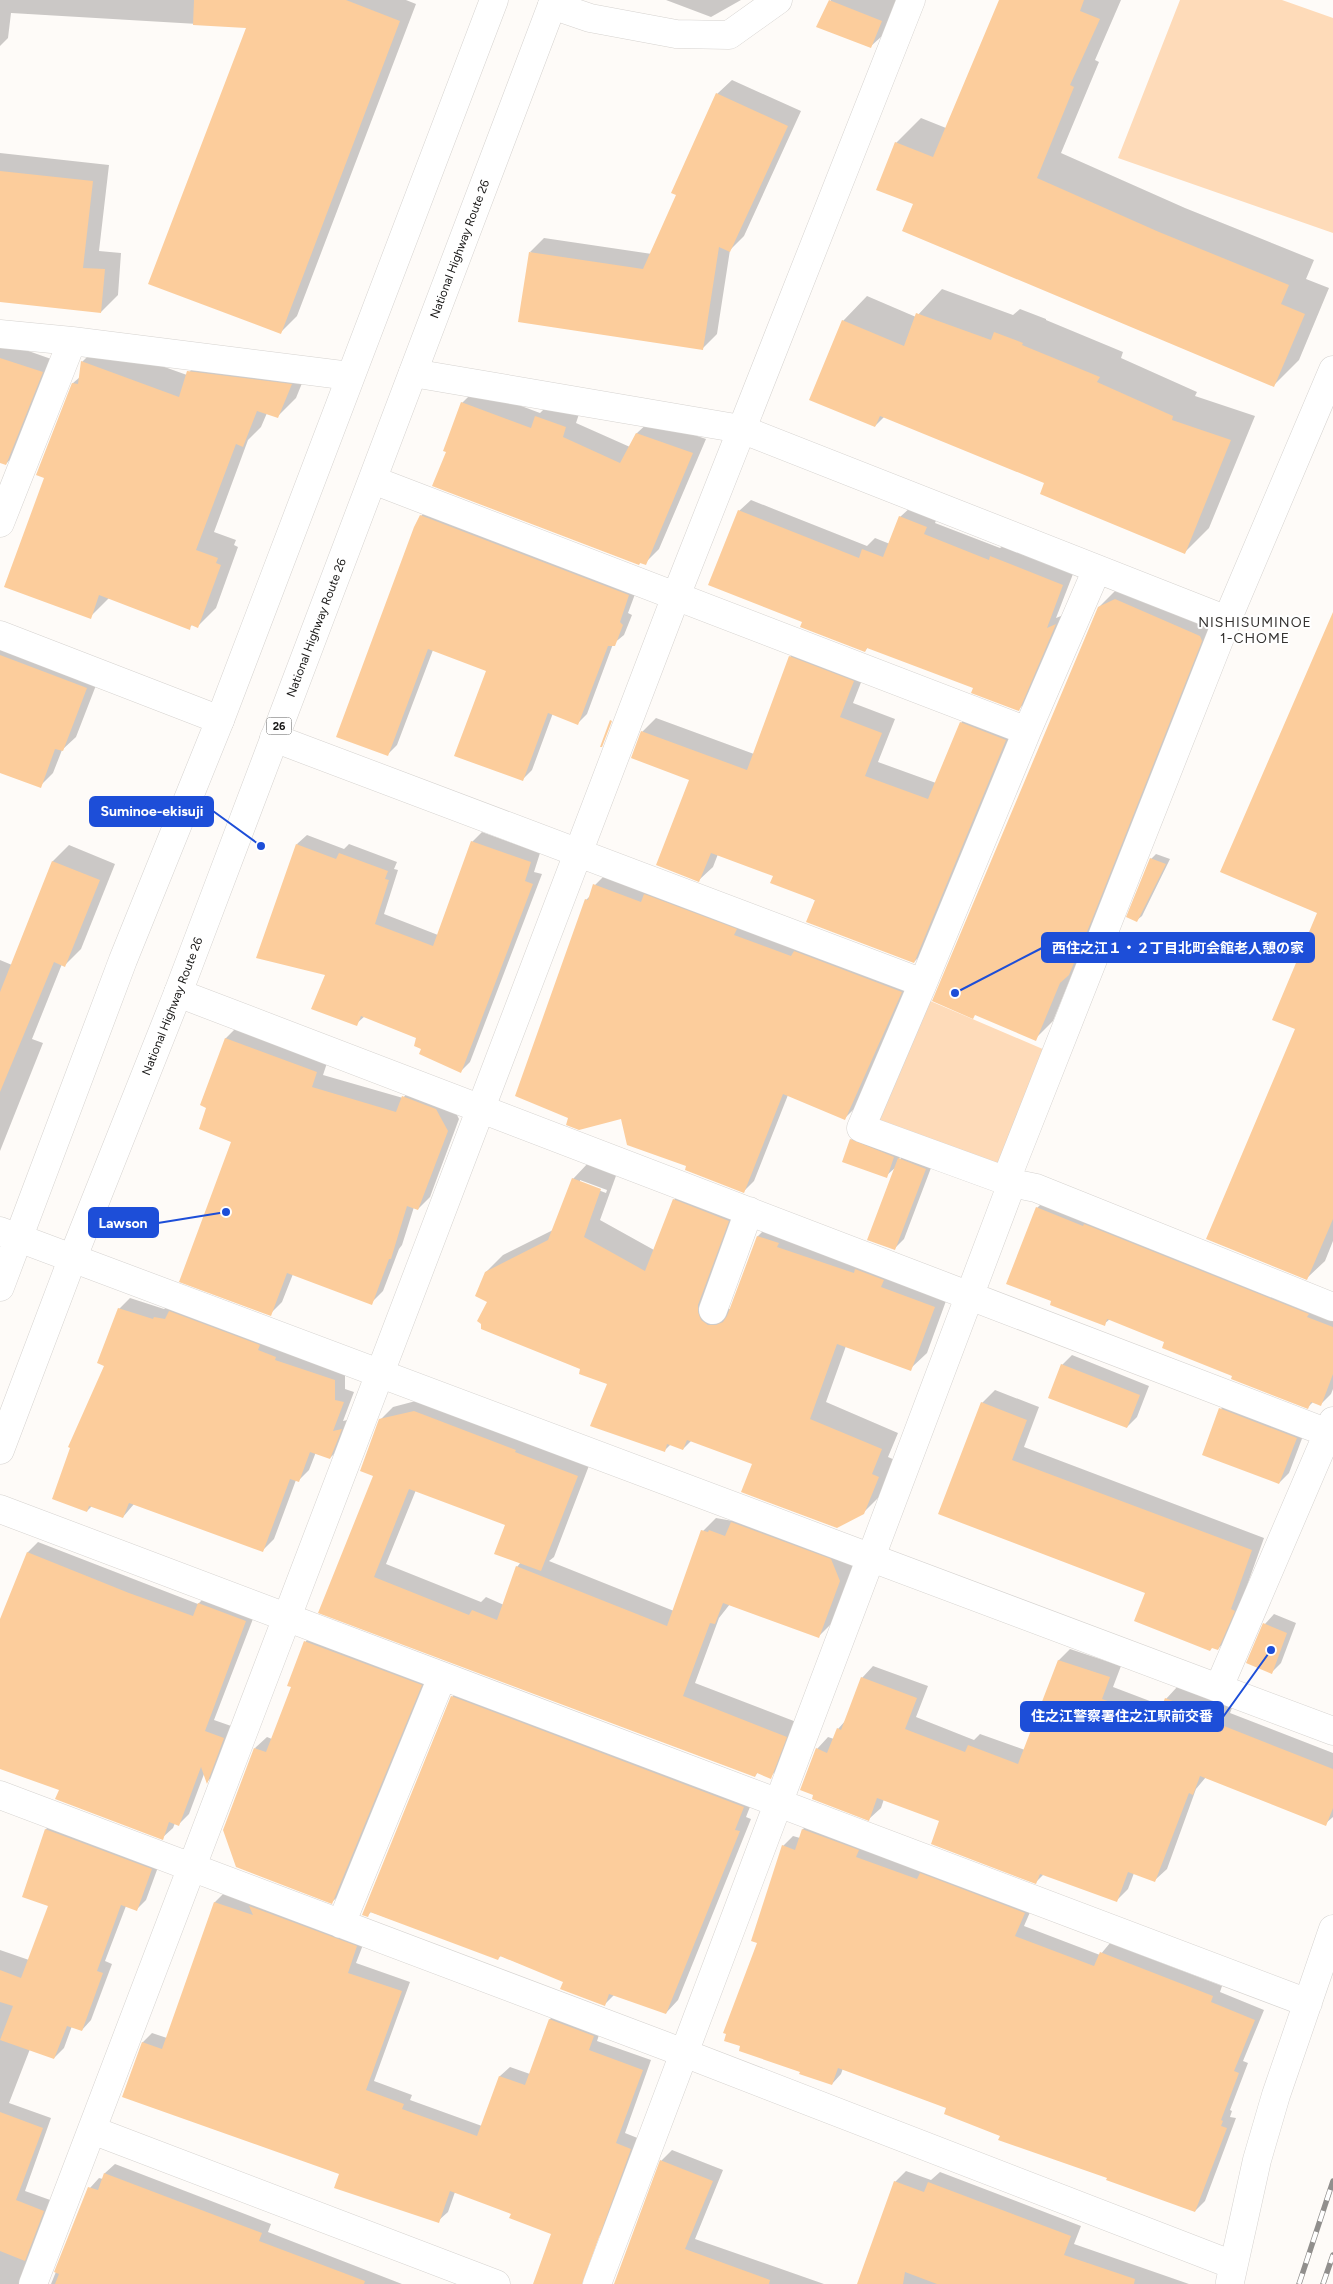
<svg xmlns="http://www.w3.org/2000/svg" width="1333" height="2284" font-family="Figtree,'Noto Sans JP',sans-serif">
	<rect width="100%" height="100%" fill="#fefbf8"/>
	<path fill="#fedbb9" d="M1180,0h102l51,18v215l-215,-75z
		M928,1000l117,50 -50,120 -121,-46z"/>
	<path fill="#0003" fill-rule="evenodd" d="M0,0h406l10,4 -119,312 -17,17 -32,-306 -237,-14 -3,25 -8,8z
		M666,0h75l-30,17z
		M831,0h65l-14,36 -12,11 -52,-21z
		M1001,0h120l-26,60 4,2 -38,91 124,55 129,52 -8,19 23,9 -30,72 -25,25 -360,-181 -18,-61 25,-25 25,10z
		M732,80l69,31 -57,125 -14,14 -13,84 -14,14 -173,-96 14,-14 108,16 26,-60 39,-100z
		M0,153l109,12 -10,86 22,2 -3,42 -17,17 -101,-11z
		M942,289l71,26 7,-6 26,10v1l77,32 -2,6 76,34 -2,4 60,20 -46,112 -25,25 -138,-70 -161,-67 -10,10 -32,-105 24,-25 49,21z
		M0,341l54,19 -36,91 -12,13 -6,-2z
		M100,344l87,31 19,-22 103,13 -13,32 -18,18 -11,-3 -6,14 -13,13 -34,92 22,8 -2,5 4,2 -22,61 -18,18 -5,-2 -4,4 -80,-30 -19,19 -44,-140 27,-94 7,-6 2,-15z
		M476,389l64,24 10,-10 29,11 -3,9 54,24 7,-14 14,-13 55,19 -47,110 -14,14 -4,-1 -2,2 -191,-113 14,-48z
		M751,500l116,46 8,-8 15,6 10,-27 12,-11 26,10 -3,7 65,25 3,-2 70,28 -17,44 10,-4 -36,84 -12,12 -43,-23 -107,-40 -3,4 -62,-30 -64,-110z
		M431,506l207,80 -10,27 4,2 -8,20 -11,9 -26,70 -9,9 -25,-10 -21,57 -10,10 -35,-110 -54,-20 -36,95 -10,10 34,-239z
		M1117,589l100,29 -164,403 -18,18 64,-432z
		M0,638l100,37 -24,62 -14,13 -9,23 -13,13 -40,-15z
		M1333,642v599l-8,20 -18,17 -11,-250 23,-116z
		M804,643l63,24 -14,36 42,16 -17,43 58,21 25,-60 13,-14 45,17 -91,222 -14,14 -140,-87 -56,-21 -5,13 -14,13 -8,-101 -49,-47 14,-14 98,36 36,-97z
		M482,832l58,21 -6,19 8,2 -72,188 -9,9 -39,-22 -5,-12 -52,-21 -9,8 -30,-49 -29,-131 10,-9 37,14 5,-5 48,18 -3,7 4,1 -14,44 54,21 34,-93z
		M69,845l46,19 -34,85 -16,16 -3,-1 -30,75 11,4 -43,108v-191l12,5 41,-104z
		M1156,854l14,5 -28,57 -5,4 14,-61z
		M605,875l306,106 -56,127 -10,10 -57,-23 -34,86 -10,10 -56,-25 -66,-49h-52l16,-217 5,-5 4,-10z
		M238,1026l90,34 -5,15 80,23 12,-14 33,13 11,22 -29,78 -12,12 -4,-2 -12,38 -3,4 -16,42 -12,12 -78,-29 -11,28 -12,12 -37,-173 -25,-34 -7,-3 25,-66z
		M861,1130l42,17 -4,13 10,-10 25,10 -30,79 -10,10 2,-82 -10,9 -35,-36z
		M589,1162l28,11 -17,47 54,30 20,-50 17,-17 54,21 -20,105h6l27,-73 16,-16 176,70 -23,63 -17,16 -64,-23 -20,56 72,31 -10,24 7,3 -15,36 -17,17 -110,-50 -61,-23 -9,9 -12,-5 -7,7 -56,-67 -26,-15 -94,-68 -2,-29 17,-17 50,-25 20,-51zM580,1180l27,10 -1,3 -26,-10z
		M1047,1198l286,115v76l-2,5 -10,10 -7,-3 -6,6 -75,-31 -67,-35 -56,-22 -6,5 -67,-116z
		M130,1298l34,11 3,-2 178,62v20l9,3 -11,29 9,-2 -11,28 -11,11 -14,-6 -7,18 -11,11 -2,-1 -22,59 -11,11 -129,-46 -11,13 -31,-11 -5,5 18,-146 14,-56z
		M1072,1355l77,31 -12,31 -10,10 -65,-62z
		M995,1390l44,17 -15,40 240,91 -21,59 3,1 -16,38 -12,13 -71,-57 -207,-78 42,-111z
		M427,1398l163,65 -36,94 -5,4 125,50 29,-80 13,-13 17,3 12,-12 98,37 10,22 -21,55 -13,13 -89,-32 -11,14 -24,65 104,40 -16,41 -13,13 -12,-5 -3,4 -435,-164 55,-137 5,-55 13,-13zM416,1490l91,35 14,37 -4,5 -13,38 -18,-8 -5,5 -95,-38z
		M1230,1399l76,29 -17,45 -10,10 -58,-74z
		M38,1542l160,62 11,-11 47,18 -42,109 20,7 -17,45 -10,10 -3,-8 -15,40 -10,10 -4,-1 -2,5 -11,10 -102,-49 -60,-21v-144l28,-72z
		M1274,1614l22,9 -15,40 -9,9 -24,-10 17,-38z
		M317,1630l116,43 -89,218 -12,11 -77,-154 12,-11 5,2 21,-53 -4,-1 17,-44z
		M1070,1649l51,17 -8,21 50,19 3,-7 11,-12 55,21 -2,5 103,40v64l-8,7 -119,-47 -10,12 -29,80 -12,11 -21,-7 -6,16 -11,11 -73,-26 -8,8 -95,-62 -57,-21 -3,9 -12,11 -52,-70 11,-12 6,2 4,-10 8,-9 16,-42 11,-12 55,20 -12,31 58,23 6,-6 45,16 34,-90z
		M465,1684l290,110 -9,23 5,2 -73,181 -12,13 -52,-18 -10,10 -40,-24 -63,-25 -3,2 -127,-46 -4,4 85,-219z
		M813,1819l221,84 -10,23 76,29 10,-12 112,43 -2,6 44,18 -21,51 5,2 -18,47 2,1 -2,6 6,1 -31,83 -10,10 -194,-76 -53,-28 -105,-39 -2,6 -9,10 -74,-141 25,-97 10,-10 7,2 3,-9z
		M55,1820l106,39 -15,41 -9,9 -11,-3 -21,55 7,3 -21,56 -9,10 -10,-4 -8,22 -10,10 -24,-9 -21,54 42,15 -26,73 28,10 -23,83h-30v-334l29,10 21,-54 -26,-10 22,-67z
		M224,1893l142,44 -10,26 54,19 -36,99 38,14 -2,5 72,26 18,-50 10,-9 20,7 20,-55 9,-9 43,16 -5,15 54,19 -26,73 15,6 -35,91 -9,9 -21,45h-41l19,-51 -40,-20 -58,-21 -7,20 -10,9 -97,-48 -218,-77 20,-54 9,-9 15,5 48,-136z
		M672,2150l51,20 -28,69 129,45h-195l32,-123z
		M115,2164l156,60 -3,8 134,52h-351l39,-96 9,-10 4,1 2,-6z
		M906,2171l25,9 9,-8 141,54 -7,18 115,40h-331l37,-102z"/>
	<path fill="#fccd9c" d="M194,0h152l54,21 -119,313 -133,-50 98,-256 -53,-3z
		M829,0l53,21 -11,27 -55,-21z
		M999,0h85l-4,11 20,8 -30,66 4,2 -37,91 122,54 130,53 -8,19 24,10 -31,73 -372,-156 11,-27 -37,-14 19,-48 38,15z
		M716,93l72,33 -58,126 -11,-5 -16,103 -185,-28 11,-70 114,17 33,-74 -5,-2z
		M0,171l93,10 -10,87 22,1 -4,44 -101,-11z
		M916,313l75,27 3,-8 29,11 -1,2 78,32 -3,5 76,34 -1,4 59,20 -46,114 -145,-60 4,-11 -164,-67 -5,11 -66,-27 33,-80 62,26z
		M0,358l43,14 -37,93 -6,-2z
		M81,361l98,36 8,-26 105,13 -14,34 -21,-7 -14,36 -7,-3 -40,106 22,8 -2,5 5,2 -23,63 -7,-3 -1,5 -91,-35 -8,24 -87,-32 40,-109 -8,-3 36,-92 6,1z
		M461,402l70,26 4,-12 31,11 -3,10 57,26 16,-30 57,20 -47,112 -6,-2 -1,2 -207,-79 14,-34 -3,-1z
		M738,510l121,48 3,-9 21,8 16,-41 28,11 -3,7 65,26 1,-4 73,29 -16,43 9,-4 -37,87 -48,-18 2,-5 -106,-40 -2,4 -65,-25 2,-5 -94,-37z
		M420,515l209,80 -9,27 3,3 -8,21h-7l-30,79 -30,-12 -25,68 -69,-25 32,-85 -58,-22 -40,107 -52,-19 78,-210z
		M1115,599l85,37 2,5 -111,281 -22,53 -9,8 -24,58 -61,-26 -2,4 -41,-18 166,-394z
		M1333,612v607l-26,61 -101,-41 89,-210 -23,-9 45,-107 -97,-41z
		M0,655l87,33 -24,63 -8,-2 -14,39 -41,-15z
		M789,656l65,25 -14,36 42,16 -17,43 63,23 32,-77 46,18 -92,223 -108,-41 9,-22 -45,-17 3,-7 -62,-23 -12,29 -43,-17 33,-85 -58,-22 10,-27 106,39z
		M610,720l2,1 -10,26h-2z
		M471,841l60,21 -6,19 8,3 -72,189 -42,-19 2,-5 -7,-3 2,-8 -55,-22 -4,10 -46,-17 14,-34 -69,-17 40,-114 40,15 3,-6 49,18 -3,8 4,1 -14,44 58,22z
		M1150,858l16,6 -29,58 -11,-5z
		M52,861l48,19 -35,87 -11,-5 -54,130v-100z
		M593,884l48,18 3,-8 93,35 -3,6 57,21 3,-5 108,41 -57,128 -62,-26 -39,99 -59,-23 1,-4 -59,-21 -6,-26 -42,11 -13,-5 2,-7 -53,-22 70,-197 3,1z
		M225,1038l92,34 -5,15 84,25 6,-16 34,13 12,22 -30,79 -11,-4 -16,53h-2l-17,46 -85,-32 -16,43 -92,-34 52,-140 -32,-13 7,-21 -6,-3z
		M850,1139l44,18 -7,21 -45,-16z
		M898,1158l28,11 -31,81 -28,-10z
		M572,1178l29,11 -17,48 61,34 28,-72 56,22 -31,84v7l3,8 7,5h8l7,-3 4,-6 30,-80 22,7 -2,4 77,26 1,-4 29,11 -3,7 54,20 -24,64 -74,-27 -27,75 72,30 -10,25 7,3 -15,37 -27,14 -96,-36 11,-28 -65,-24 -4,10 -16,-6 -2,8 -75,-26 17,-42 -28,-10 1,-5 -99,-40v-5l-4,-3 10,-19 -12,-6 10,-24 63,-32z
		M1036,1207l47,19 1,-2 225,90 -2,3 26,10v47l-12,32 -10,-4 -3,7 -77,-30 1,-3 -70,-28 2,-6 -57,-23 -2,7 -55,-21 1,-4 -45,-17z
		M118,1308l35,11 1,-2 11,2 4,-8 91,34 -2,5 18,7 -1,3 60,20v20l9,2 -11,29 9,-2 -12,30 -20,-7 -11,30 -9,-3 -27,73 -134,-49 -6,15 -34,-12 -2,6 -35,-13 18,-51 -2,-1 36,-81 -7,-3z
		M1061,1364l79,31 -13,33 -79,-30z
		M981,1402l46,18 -15,40 240,90 -21,59 4,2 -17,39 -6,-2 -2,3 -76,-30 11,-28 -207,-79z
		M1219,1408l78,30 -18,46 -77,-29z
		M414,1411l102,39 -1,2 63,24 -37,95 -47,-17 11,-29 -96,-36 -35,88 95,38 3,-5 25,10 19,-54 151,60 34,-96 7,2 1,-2 16,6 6,-14 100,37 9,22 -21,57 -96,-35 -8,21 -5,-1 -27,73 104,41 -16,42 -14,-6 -2,4 -437,-164 55,-137 -13,-5 19,-52z
		M27,1552l102,41 64,23 5,-13 48,18 -41,110 19,7 -17,46 -6,-17 -22,59 -10,-4 -6,18 -108,-41 4,-9 -59,-21v-150z
		M1263,1623l24,10 -15,41 -26,-11z
		M304,1641l118,44 -90,219 -96,-37 -13,-37 31,-82 12,4 25,-65 -4,-1z
		M1058,1660l52,17 -8,22 55,20 8,-21 56,22 -2,4 114,45v39l-7,18 -126,-50 -7,19 -4,-2 -34,89 -27,-10 -11,30 -77,-28 -4,10 -105,-40 8,-23 -62,-23 -8,23 -57,-22 1,-4 -13,-5 16,-42 11,5 10,-25 4,2 20,-53 56,21 -12,31 60,23 3,-7 50,19z
		M451,1696l293,111 -9,23 5,1 -74,183 -57,-20 -4,12 -45,-17 3,-7 -63,-26 -2,4 -128,-48 -2,5 -6,-2z
		M45,1829l107,40 -15,42 -16,-6 -24,66 6,2 -21,58 -15,-5 -13,33 -54,-19 13,-34 -13,-4v-32l21,8 27,-72 -26,-9z
		M802,1829l57,21 -3,7 61,22 3,-6 105,40 -10,23 79,30 6,-14 113,44 -2,6 44,18 -21,51 5,2 -18,47 2,1 -2,5 6,2 -32,84 -89,-32 1,-2 -109,-38 2,-4 -56,-22 2,-6 -108,-40 -6,17 -33,-11 1,-2 -61,-21 1,-5 -16,-5 2,-7 -3,-1 34,-90 -6,-2 31,-96 13,5z
		M214,1902l39,13 -4,-9 108,40 -9,27 54,18 -36,99 38,14 -2,5 75,27 22,-60 26,9 24,-66 45,17 -5,14 54,20 -27,73 15,6 -49,135h-49l18,-50 -42,-16 2,-4 -61,-23 -11,32 -105,-35 5,-14 -217,-77 20,-55 20,7z
		M0,2112l43,16 -27,72 28,11 -19,50 -25,-10z
		M660,2160l53,21 -28,68 85,31 -1,4h-155z
		M104,2173l158,60 -3,8 106,40 -1,3h-309l4,-10 -5,-2 34,-85 10,3z
		M894,2181l30,11 4,-10 143,54 -7,19 71,24 -1,5h-197l-32,-12 -2,12h-46z"/>
	<g fill="none" stroke-linecap="round" stroke-linejoin="round">
		<g stroke="#d6d3d0" stroke-width="29">
			<path id="minor" d="M552,5l38,13 86,16 53,1 49,-35
				M0,334l72,7 278,35
				M413,373l328,56 486,191
				M373,480l654,251
				M0,523l72,-182
				M0,635l220,85
				M274,738l649,245 -62,145 151,55 24,5 297,119
				M923,983l104,-252 70,-162
				M178,993l1150,440
				M1006,1180l221,-560 106,-250
				M0,1231l1333,500
				M713,1310l36,-99
				M0,1509l1308,494
				M1219,1687l114,-266
				M0,1795l684,258 549,212
				M341,1924l101,-247
				M92,2130l404,154
				M1230,2282l27,-122 19,-65 57,-166
				M33,2284l643,-1688 235,-596
				M597,2284l415,-1101"/>
		</g>
		<g stroke="#d6d3d0" stroke-width="29">
			<g id="highway">
				<path d="M0,1287l123,-327 97,-240 274,-720"/>
				<path id="s1" d="M0,1450l73,-193 105,-264 376,-993"/>
			</g>
		</g>
		<use href="#minor" stroke="#fff" stroke-width="28"/>
		<use href="#highway" stroke="#fff" stroke-width="28"/>
		<g stroke="#918f8d" stroke-width="5.5">
			<path id="rail" d="M1299,2284l34,-103
				M1323,2284l10,-29"/>
		</g>
		<use href="#rail" stroke="#fff" stroke-width="4" stroke-dasharray="11" stroke-linecap="butt"/>
	</g>
	<g text-anchor="middle" dominant-baseline="central" stroke-width="4" stroke-linejoin="round" paint-order="stroke">
		<rect fill="#fff" stroke="#5d5d5c" stroke-width="1" x="266.5" y="717.5" width="25" height="17" rx="4"/>
		<g font-size="11" font-weight="bold" fill="#181716">
			<text x="279" y="726">26</text>
		</g>
		<g font-size="12" fill="#181716" stroke="#fff">
			<text stroke="none"><textPath href="#s1" startOffset="1286">National Highway Route 26</textPath></text>
			<text stroke="none"><textPath href="#s1" startOffset="881">National Highway Route 26</textPath></text>
			<text stroke="none"><textPath href="#s1" startOffset="476">National Highway Route 26</textPath></text>
		</g>
		<g font-size="14" letter-spacing="1" fill="#363432" stroke="#fff">
			<text x="1255" y="622">NISHISUMINOE<tspan x="1255" dy="16">1-CHOME</tspan></text>
		</g>
	</g>
	<path fill="none" stroke="#1d4ed8" stroke-width="2" d="M261 846L213 811M955 993L1042 948M226 1212L158 1223M1271 1650L1223 1717"/>
	<g fill="#1d4ed8" stroke="#fff" stroke-width="2">
		<circle cx="261" cy="846" r="5"/>
		<circle cx="955" cy="993" r="5"/>
		<circle cx="226" cy="1212" r="5"/>
		<circle cx="1271" cy="1650" r="5"/>
	</g>
	<g fill="#1d4ed8" stroke="#1d4ed8" stroke-width="2">
		<rect x="90" y="797" width="123" height="29" rx="5"/>
		<rect x="1042" y="933" width="272" height="29" rx="5"/>
		<rect x="89" y="1208" width="69" height="29" rx="5"/>
		<rect x="1021" y="1702" width="202" height="29" rx="5"/>
	</g>
	<g font-size="14" text-anchor="middle" font-weight="bold" fill="#fff">
		<text x="152" y="816">Suminoe-ekisuji</text>
		<text x="1178" y="953">西住之江１・２丁目北町会館老人憩の家</text>
		<text x="123" y="1228">Lawson</text>
		<text x="1122" y="1721">住之江警察署住之江駅前交番</text>
	</g>
</svg>
